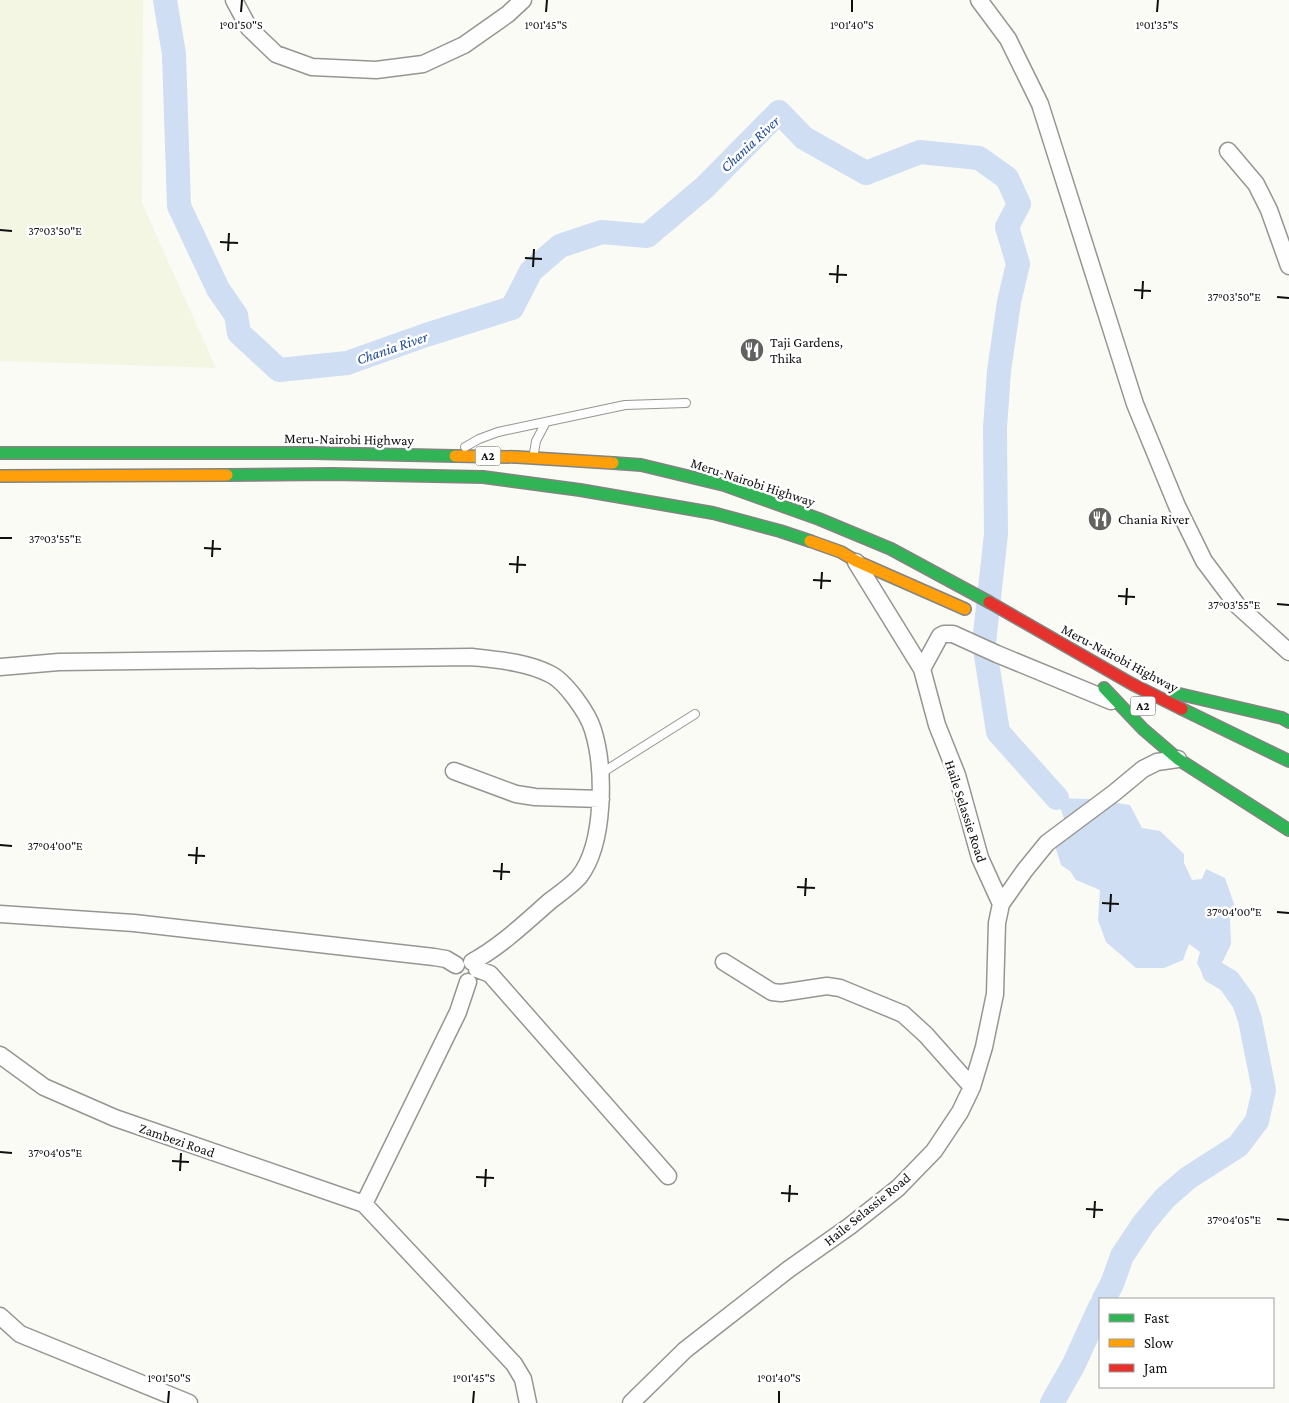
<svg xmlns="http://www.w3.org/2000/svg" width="1289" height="1403" font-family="'Crimson Pro',serif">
	<rect width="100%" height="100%" fill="#fbfbf6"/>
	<path fill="#f4f6e4" d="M0,0h143l-1,203 74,165 -216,-7z"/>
	<path fill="#cfdef2" d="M1057,798l33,1 40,6 12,23 18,3 24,23v9l8,17 10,-1 4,-10 19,9 9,26 -4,15 1,25 -8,17 -9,11 -11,3 -6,-12 3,-11 -11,-8 -6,16 -19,8h-28l-30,-26 -8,-22 2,-30 -24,-10 -6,-9 -9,-6 -8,-26 13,-15z"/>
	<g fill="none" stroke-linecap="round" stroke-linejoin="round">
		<path stroke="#cfdef2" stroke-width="24" d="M165,0l9,54 5,152 39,83 18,26 3,18 40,37 68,-7 79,-28 86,-27 19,-37 29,-25 42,-14 45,4 58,-49 74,-75 25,26 62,35 54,-21 59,6 28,20 12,26 -12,23 11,37 -9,38 -10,69 -4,57 1,106 -12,109 14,89 59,66
			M1104,1299l8,-15 10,-28 22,-33 21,-25 23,-20 50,-32 19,-25 7,-31 -14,-70 -6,-18 -15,-21 -15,-9
			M1052,1403l22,-39 26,-57"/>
		<g stroke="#959593" stroke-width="10">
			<path id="lane" d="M465,447l14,-8 19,-7 127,-27 61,-2
				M534,453l2,-12 10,-19
				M600,774l95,-60"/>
		</g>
		<g stroke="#959593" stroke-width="19">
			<path id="street" d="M234,0l15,28 27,26 36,13 64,3 47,-6 41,-19 44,-31 15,-14
				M979,0l29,39 32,65 95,300 42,102 27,55 33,44 52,47
				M1228,151l28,33 13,26 20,56
				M0,667l59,-5 413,-5c26,3 54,5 78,17 15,7 38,39 43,56 12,39 12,114 -14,147 -8,9 -20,17 -29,24 -25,22 -49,45 -78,61
				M922,669l18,-33 4,-2h9l44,20 114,47
				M454,771l62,23 19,3 66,2
				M1001,904l24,-34 22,-27 67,-50 29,-24 14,-7 21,-3
				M0,914l134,9 300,34 12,2 10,6
				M724,962l48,30 9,1 46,-7 13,2 63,26 23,21 46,52
				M477,969l13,5 178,202
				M468,982l-10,30 -94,192 150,160 9,15 5,24
				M0,1055l44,32 71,31 249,86
				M0,1316l20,18 169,69
				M631,1403l54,-53 104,-81 61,-43 48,-38 36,-37 26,-39 12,-25 12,-40 11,-53 2,-71 4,-19 -21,-46 -23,-83 -20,-50 -15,-56 -66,-107"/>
		</g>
		<g stroke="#838380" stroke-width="14">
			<path id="fast" d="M0,453h313l142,3
				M613,463l28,2 83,20 95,34 72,30 98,53
				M227,475l106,-1 150,3 97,13 133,23 67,18 30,10
				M1104,688l39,41 35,30 111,71
				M1175,693l107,25 7,4
				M1182,709l107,52"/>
		</g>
		<g stroke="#838380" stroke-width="14">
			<path id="slow" d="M455,456l62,1 96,6
				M0,476l227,-1
				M810,541l31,11 15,9 109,48"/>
		</g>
		<g stroke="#838380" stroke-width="14">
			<path id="jam" d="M989,602l143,82 50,25"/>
		</g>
		<use href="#lane" stroke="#fefefe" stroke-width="8"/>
		<use href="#street" stroke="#fefefe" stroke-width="16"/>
		<use href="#fast" stroke="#30b455" stroke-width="11"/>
		<use href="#slow" stroke="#ff9f0a" stroke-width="11"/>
		<use href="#jam" stroke="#e5322d" stroke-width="11"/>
	</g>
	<path fill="none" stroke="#0f0f0f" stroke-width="2" d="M241,12l1,-12M546,12l1,-12M852,12v-12M1157,12l1,-12M0,230l12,1M220,242l18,1M228,251l1,-18M525,258l17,1M533,267l1,-18M829,274l18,1M837,283l1,-18M1134,290l17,1M1277,297l12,1M1142,299l1,-18M0,538h12M204,548l17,1M212,557l1,-17M509,564l17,1M517,573l1,-17M813,580l18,1M821,589l1,-17M1118,596l17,1M1277,604l12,1M1126,605l1,-17M0,845l12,1M188,855l17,1M196,864l1,-17M493,871l17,1M501,880l1,-17M797,887l18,1M805,896l1,-18M1102,903l17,1M1110,912l1,-18M1277,912l12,1M0,1152l12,1M172,1161l17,1M180,1171l1,-18M476,1177l18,1M485,1187l1,-18M781,1193l17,1M789,1202l1,-17M1086,1209l17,1M1094,1218l1,-17M1277,1219l12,1M168,1403l1,-12M473,1403l1,-12M779,1403v-12"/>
	<defs>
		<g id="restaurant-disc" transform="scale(1.25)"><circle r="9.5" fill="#626260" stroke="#fff"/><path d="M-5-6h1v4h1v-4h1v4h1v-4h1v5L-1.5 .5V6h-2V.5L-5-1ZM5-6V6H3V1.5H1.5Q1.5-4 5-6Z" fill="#fff"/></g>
	</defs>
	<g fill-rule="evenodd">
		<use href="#restaurant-disc" x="752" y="350"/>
		<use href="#restaurant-disc" x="1100" y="519"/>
	</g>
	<g text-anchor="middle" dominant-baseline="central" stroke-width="5" stroke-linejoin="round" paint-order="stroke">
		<g fill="#fff" stroke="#575757" stroke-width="1">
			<rect x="475.5" y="446.5" width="25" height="19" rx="4"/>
			<rect x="1130.5" y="696.5" width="25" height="19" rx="4"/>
		</g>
		<g font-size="12" font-weight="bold" fill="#0f0f0f">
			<text x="488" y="456">A2</text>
			<text x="1143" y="706">A2</text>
		</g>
		<g font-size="14" fill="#0f0f0f" stroke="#fff" text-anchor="start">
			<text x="770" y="342">Taji Gardens,<tspan x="770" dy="16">Thika</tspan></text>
			<text x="1118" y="519">Chania River</text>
		</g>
		<g font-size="14" fill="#0f0f0f" stroke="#fff">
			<text transform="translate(349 439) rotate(1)">Meru-Nairobi Highway</text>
			<text transform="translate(753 482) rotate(18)">Meru-Nairobi Highway</text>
			<text transform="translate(1120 658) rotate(28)">Meru-Nairobi Highway</text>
			<text transform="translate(966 811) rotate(72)">Haile Selassie Road</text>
			<text transform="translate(177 1140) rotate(19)">Zambezi Road</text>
			<text transform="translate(867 1209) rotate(-39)">Haile Selassie Road</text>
		</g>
		<g font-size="15" font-style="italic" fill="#224c98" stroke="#fff">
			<text transform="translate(750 144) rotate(-43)">Chania River</text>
			<text transform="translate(392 348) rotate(-19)">Chania River</text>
		</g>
	</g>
	<g font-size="12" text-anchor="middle" fill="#0f0f0f" stroke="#fff" stroke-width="5" stroke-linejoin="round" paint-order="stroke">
		<text x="241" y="29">1°01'50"S</text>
		<text x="546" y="29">1°01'45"S</text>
		<text x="852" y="29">1°01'40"S</text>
		<text x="1157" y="29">1°01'35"S</text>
		<text x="55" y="235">37°03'50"E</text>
		<text x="1234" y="301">37°03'50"E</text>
		<text x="55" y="543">37°03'55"E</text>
		<text x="1234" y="609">37°03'55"E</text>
		<text x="55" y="850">37°04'00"E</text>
		<text x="1234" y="916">37°04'00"E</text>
		<text x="55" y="1157">37°04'05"E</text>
		<text x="1234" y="1224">37°04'05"E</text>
		<text x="169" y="1382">1°01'50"S</text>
		<text x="474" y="1382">1°01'45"S</text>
		<text x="779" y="1382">1°01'40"S</text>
	</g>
	<rect x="1099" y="1298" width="175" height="90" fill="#ffffff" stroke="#9f9f9f"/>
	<rect x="1109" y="1314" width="25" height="8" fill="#30b455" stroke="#9f9f9f"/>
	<text x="1144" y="1323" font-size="15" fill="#0f0f0f">Fast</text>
	<rect x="1109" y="1339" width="25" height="8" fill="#ff9f0a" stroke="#9f9f9f"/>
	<text x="1144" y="1348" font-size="15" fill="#0f0f0f">Slow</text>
	<rect x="1109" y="1364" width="25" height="8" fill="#e5322d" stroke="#9f9f9f"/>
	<text x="1144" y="1373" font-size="15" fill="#0f0f0f">Jam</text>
</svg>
